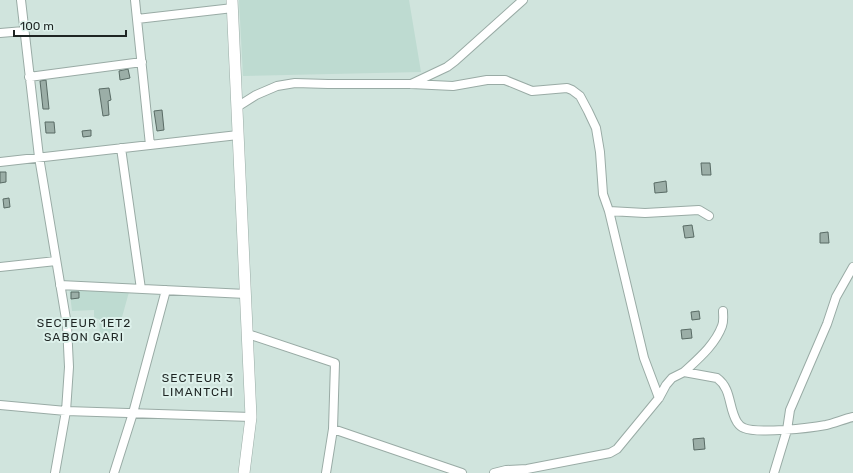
<svg xmlns="http://www.w3.org/2000/svg" width="853" height="473" font-family="Rubik,sans-serif">
	<rect width="100%" height="100%" fill="#d0e4dd"/>
	<path fill="#bedbd1" d="M239,0h170l12,72 -178,4z
		M69,287l60,5 -10,36 -6,-2 -1,9h-12l-1,-16 -5,-1v-8l-22,1z"/>
	<path fill="#9baea7" stroke="#596b65" d="M128,69l2,9 -10,2 -1,-9z
		M46,80l3,29h-6l-3,-28z
		M109,88l2,12 -3,1 1,14 -6,1 -4,-27z
		M162,110l2,20 -7,1 -3,-20z
		M45,122h9l1,11h-9z
		M91,130v6l-8,1 -1,-6z
		M701,163h9l1,12h-9z
		M0,172h6v10l-6,1z
		M666,181l1,11 -12,1 -1,-10z
		M9,198l1,9 -6,1 -1,-9z
		M692,225l2,12 -9,1 -2,-12z
		M828,232l1,11h-9v-10z
		M71,292h8v6l-8,1z
		M699,311l1,8 -8,1 -1,-8z
		M691,329l1,9 -10,1 -1,-9z
		M704,438l1,11 -11,1 -1,-11z"/>
	<g fill="none" stroke-linecap="round" stroke-linejoin="round">
		<g stroke="#99aba5" stroke-width="10">
			<path id="street" d="M21,0l18,157 28,168 2,42 -3,44 -11,62
				M135,0l15,145
				M137,19l96,-11
				M0,33l24,-2
				M29,77l113,-15
				M411,84l36,-17 8,-6 68,-61
				M237,107l19,-12 21,-9 18,-3 33,1h83l42,2 34,-6h18l27,11 35,-3 5,2 8,6 8,15 8,17 4,24 3,42 6,17 35,147 15,40
				M121,148l20,141
				M0,162l238,-27
				M609,211l36,2 54,-3 10,6
				M0,267l56,-6
				M60,285l186,9
				M248,334l87,29 -2,66 -7,44
				M684,372c14,-13 31,-27 38,-46 2,-5 1,-10 1,-15
				M0,405l66,6 185,6
				M333,429l129,44
				M114,473l19,-60 33,-123
				M494,473l12,-3 21,-1 83,-16 7,-4 42,-51 7,-13 6,-7 12,-6 33,6c15,11 11,29 20,44 2,3 4,5 7,6 14,6 66,0 82,-3 9,-2 18,-6 27,-8
				M774,473l13,-43 3,-20 37,-86 9,-27 17,-30"/>
		</g>
		<g stroke="#99aba5" stroke-width="12">
			<path id="secondary" d="M232,0l19,417 -7,56"/>
		</g>
		<use href="#street" stroke="#fff" stroke-width="8"/>
		<use href="#secondary" stroke="#fff" stroke-width="11"/>
	</g>
	<g text-anchor="middle" dominant-baseline="central" stroke-width="4" stroke-linejoin="round" paint-order="stroke">
		<g font-size="12" letter-spacing="1" fill="#1e2523" stroke="#ddf1eb">
			<text x="84" y="323">SECTEUR 1ET2<tspan x="84" dy="14">SABON GARI</tspan></text>
			<text x="198" y="378">SECTEUR 3<tspan x="198" dy="14">LIMANTCHI</tspan></text>
		</g>
	</g>
	<path d="M14 30v6h112v-6" fill="none" stroke="#1e2523" stroke-width="2"/>
	<text x="20" y="30" font-size="12" fill="#1e2523" stroke="#ddf1eb" stroke-width="3" paint-order="stroke">100 m</text>
</svg>
